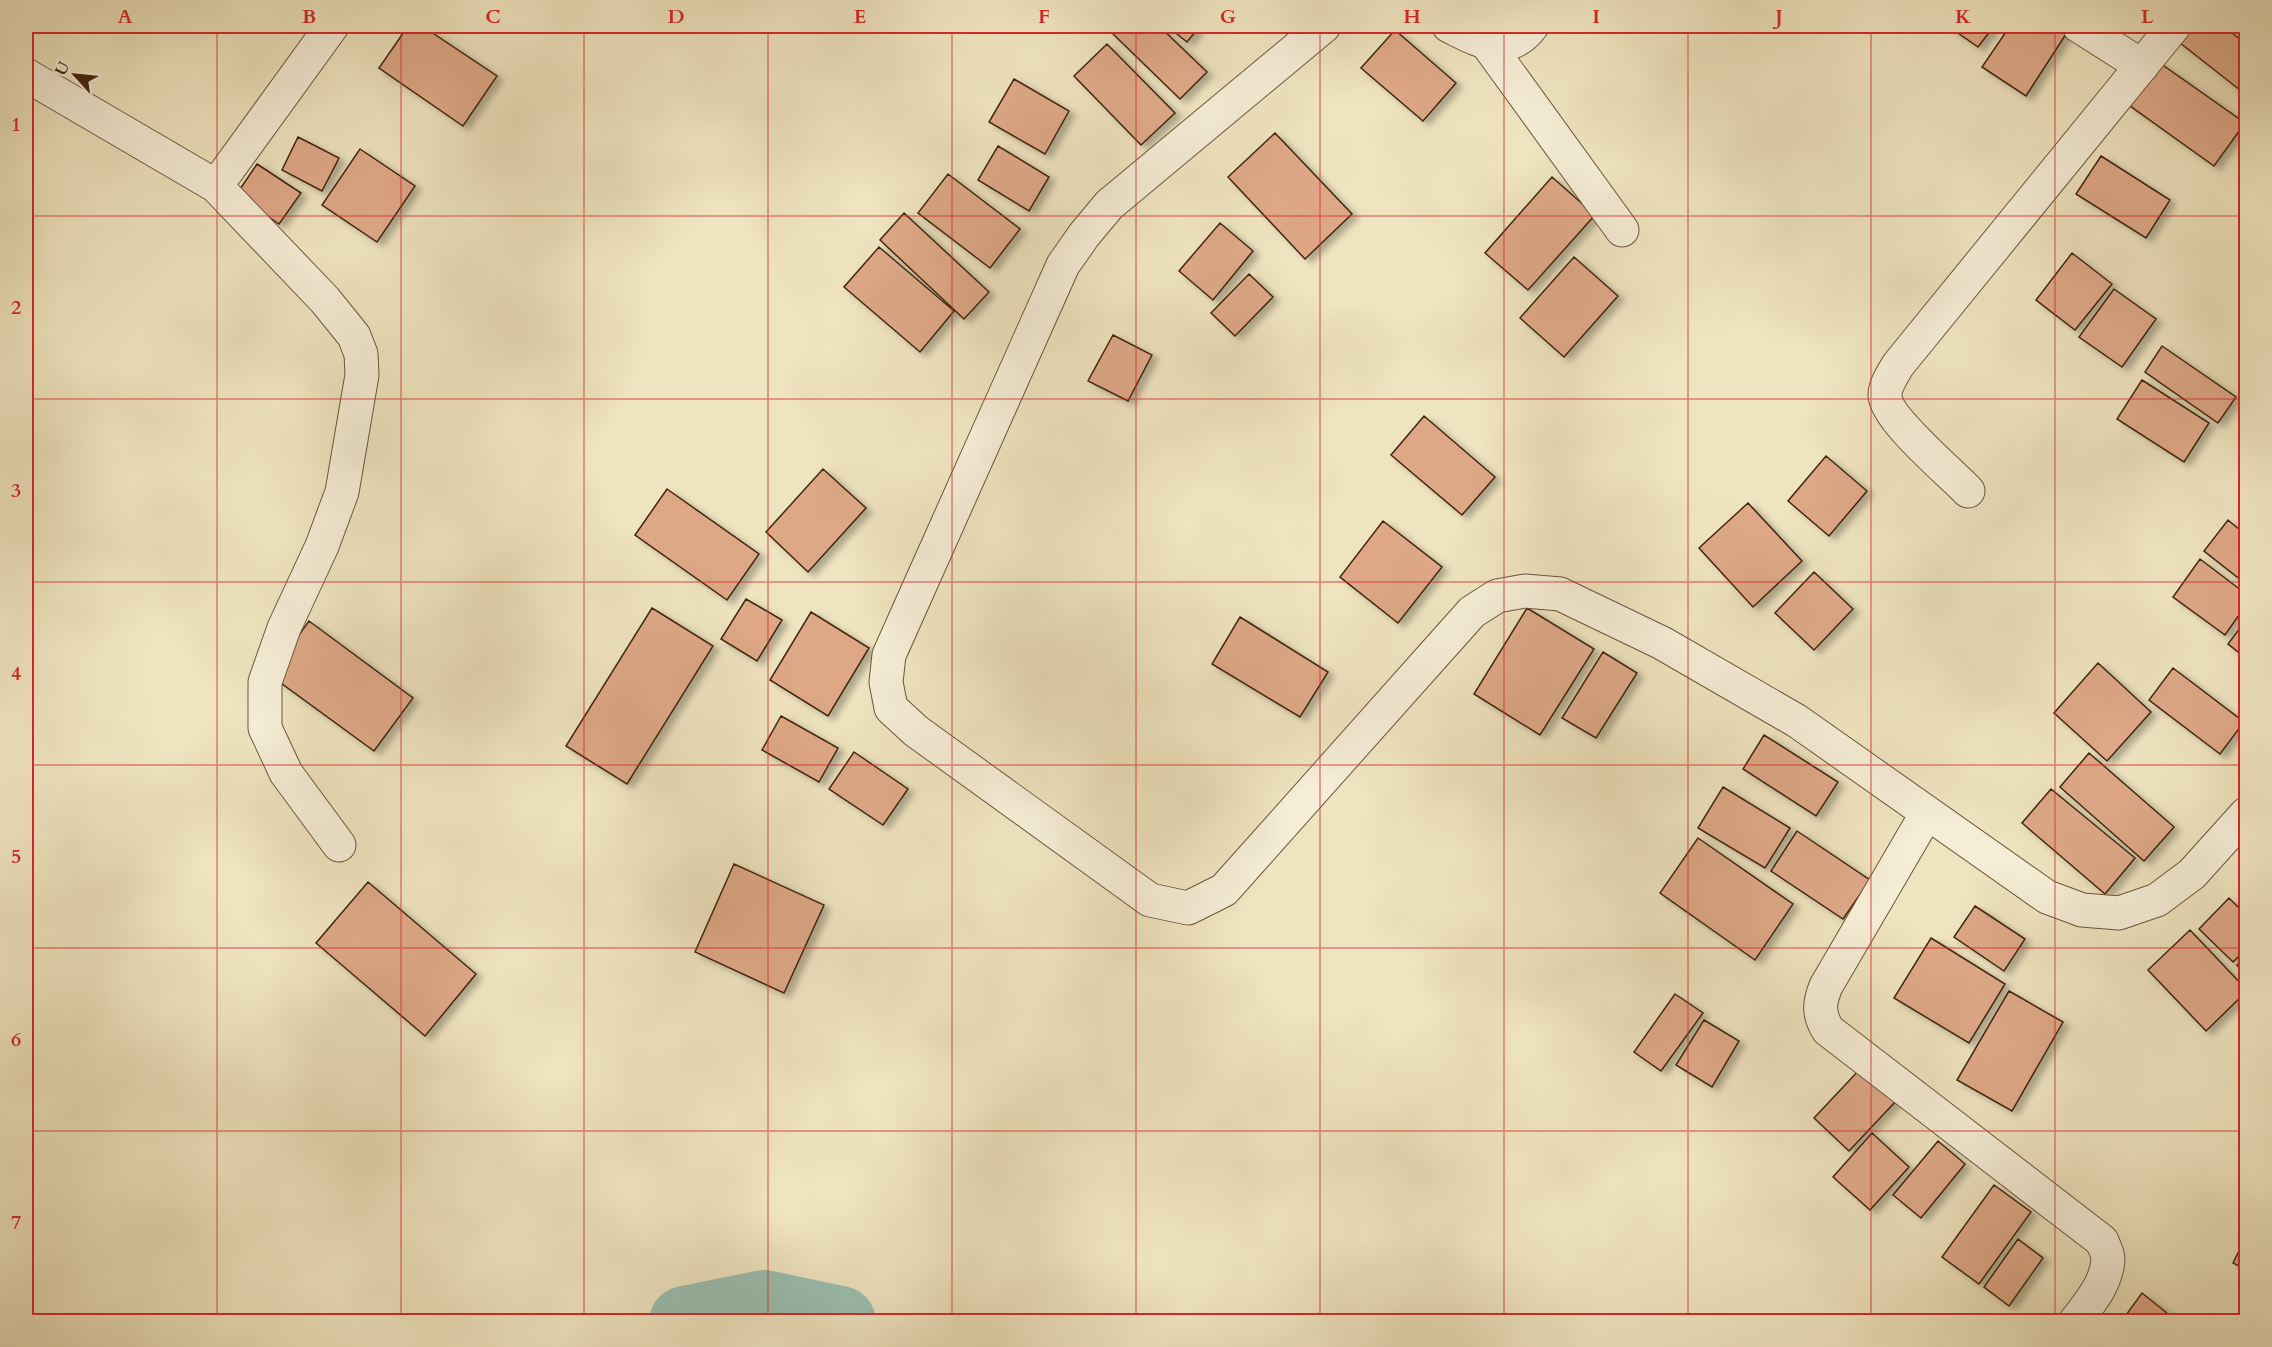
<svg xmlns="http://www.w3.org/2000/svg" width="2272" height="1347" font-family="Cardo,serif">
	<defs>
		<filter id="shadow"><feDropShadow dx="6" dy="4" stdDeviation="3" flood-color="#0004"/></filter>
	</defs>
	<rect width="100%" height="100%" fill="#efe4c0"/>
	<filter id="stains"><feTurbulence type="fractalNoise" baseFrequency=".00333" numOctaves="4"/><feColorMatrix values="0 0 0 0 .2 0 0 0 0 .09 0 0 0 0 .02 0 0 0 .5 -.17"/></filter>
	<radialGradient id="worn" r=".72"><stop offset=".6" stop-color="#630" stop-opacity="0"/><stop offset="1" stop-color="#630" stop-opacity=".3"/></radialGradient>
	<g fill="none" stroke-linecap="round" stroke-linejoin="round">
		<path stroke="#9abfb0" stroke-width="72" d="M685,1322l79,-16 76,16"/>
	</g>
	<path fill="#dea887" stroke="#412510" stroke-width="1.5" filter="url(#shadow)" d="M408,26h14l75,50 -34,50 -84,-58z
		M1119,26h40l48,46 -27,27 -68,-66z
		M1167,26h33l-13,16z
		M1948,26h46l-16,21z
		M2010,26h50l8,5 -42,65 -44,-29z
		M2186,26h37l23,18v37l-6,9 -65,-51z
		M1395,30l61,53 -33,38 -62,-53z
		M1107,44l68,69 -34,32 -67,-69z
		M2157,61l88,62 -31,43 -88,-63z
		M1014,79l55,32 -24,43 -56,-32z
		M1275,133l77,81 -47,45 -77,-82z
		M298,137l41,21 -17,33 -40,-21z
		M998,146l51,31 -20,34 -51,-31z
		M360,149l55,37 -38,56 -55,-37z
		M2101,156l69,44 -24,38 -70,-44z
		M257,164l44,29 -22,31 -43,-29z
		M948,174l72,55 -30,39 -72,-55z
		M1552,177l43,38 -67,75 -43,-37z
		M904,213l85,79 -25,27 -84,-79z
		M1220,223l33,28 -40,49 -34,-29z
		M879,247l75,64 -34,41 -76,-65z
		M2072,253l40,31 -37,46 -39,-30z
		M1574,257l44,39 -54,61 -44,-39z
		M1249,274l24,23 -38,39 -24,-23z
		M2114,289l42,30 -34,48 -43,-30z
		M1113,335l39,20 -24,46 -40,-20z
		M2162,346l74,51 -18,26 -73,-51z
		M2142,380l67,43 -25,39 -67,-43z
		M1424,416l71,61 -33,38 -71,-60z
		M1826,456l41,35 -38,45 -41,-35z
		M823,469l43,39 -58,64 -42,-40z
		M667,489l92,65 -32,46 -92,-65z
		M1748,503l54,58 -49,46 -54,-59z
		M2228,520l18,15v49l-42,-33z
		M1383,521l59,46 -44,56 -58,-46z
		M2200,559l46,35v11l-21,30 -52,-38z
		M1814,572l39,37 -39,41 -39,-37z
		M746,599l36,21 -25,41 -36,-22z
		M652,608l61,38 -86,138 -61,-38z
		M1527,608l67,41 -54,86 -66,-41z
		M811,612l58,36 -41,68 -58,-36z
		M1240,617l88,55 -28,45 -88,-53z
		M2246,620v38l-18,-14z
		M309,621l104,77 -39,53 -104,-76z
		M1603,652l34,21 -41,65 -34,-20z
		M2098,663l53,49 -44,49 -53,-48z
		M2173,668l71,54 -24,32 -71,-54z
		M781,716l57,32 -19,34 -57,-32z
		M1764,735l74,47 -22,34 -73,-47z
		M854,752l54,37 -25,36 -54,-36z
		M2089,753l85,74 -30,34 -84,-74z
		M1723,787l67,41 -25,40 -67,-40z
		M2051,789l84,69 -30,36 -83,-71z
		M1797,831l73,49 -27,39 -72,-48z
		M1698,838l95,66 -38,56 -95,-67z
		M734,864l90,41 -40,88 -89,-41z
		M368,882l108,92 -51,62 -109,-93z
		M2229,898l17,17v34l-13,13 -34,-33z
		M1975,906l50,33 -21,32 -50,-34z
		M2190,930l56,59v3l-40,39 -58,-61z
		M1931,938l74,46 -36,59 -75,-45z
		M2246,957v20l-9,-12z
		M2009,991l54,31 -51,89 -55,-31z
		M1675,994l28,19 -42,58 -27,-19z
		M1704,1020l35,21 -27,46 -36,-22z
		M1862,1067l35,33 -48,51 -35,-33z
		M1872,1133l37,34 -39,43 -37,-33z
		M1938,1141l27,23 -44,54 -28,-23z
		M1994,1185l37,27 -52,72 -37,-27z
		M2246,1237v33l-13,-7z
		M2018,1239l25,19 -34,48 -25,-19z
		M2142,1293l36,29h-57z"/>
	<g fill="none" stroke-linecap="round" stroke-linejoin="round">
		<g stroke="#6c553c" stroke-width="35">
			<path id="minor" d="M1324,26l-215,179 -25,30 -21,30 -174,390 -3,27 5,26 25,23 234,169 38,8 36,-18 248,-278 25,-16 28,-5 35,3 102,49 135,78 250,176 35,13 37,3 38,-13 35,-26 54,-60
				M1449,26c29,14 58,33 83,0
				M2079,26l63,40
				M1488,45l134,185
				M26,75l190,111 116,-160
				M216,186l109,114 29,36 7,18 1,21 -20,117 -20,54 -38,82 -19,54v46l21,45 53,72
				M1968,491c-17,-18 -83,-73 -83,-96 0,-10 8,-21 13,-30l276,-339
				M1927,813l-101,173c-7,17 -8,28 2,44l274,211c2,6 6,12 6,18 -1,24 -19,45 -33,63"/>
		</g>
		<use href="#minor" stroke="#f5edd6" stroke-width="33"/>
	</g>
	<path fill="none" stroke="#d62828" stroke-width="1.5" stroke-opacity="0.55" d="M217,26v1296M401,26v1296M584,26v1296M768,26v1296M952,26v1296M1136,26v1296M1320,26v1296M1504,26v1296M1688,26v1296M1871,26v1296M2055,26v1296M26,216h2220M26,399h2220M26,582h2220M26,765h2220M26,948h2220M26,1131h2220"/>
	<rect width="2272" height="1347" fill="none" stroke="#efe4c0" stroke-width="66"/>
	<g transform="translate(75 75) rotate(297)" stroke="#f5edd6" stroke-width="4.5" paint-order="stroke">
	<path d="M0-4.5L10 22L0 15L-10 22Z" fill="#412510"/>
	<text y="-9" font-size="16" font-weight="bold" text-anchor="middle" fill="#412510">U</text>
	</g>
	<rect x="33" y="33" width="2206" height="1281" fill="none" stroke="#d62828" stroke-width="2"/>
	<g font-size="20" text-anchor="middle" font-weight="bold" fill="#d62828">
		<text x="125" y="23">A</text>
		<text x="309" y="23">B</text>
		<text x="493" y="23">C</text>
		<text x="676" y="23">D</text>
		<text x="860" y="23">E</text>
		<text x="1044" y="23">F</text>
		<text x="1228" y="23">G</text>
		<text x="1412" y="23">H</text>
		<text x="1596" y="23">I</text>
		<text x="1779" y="23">J</text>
		<text x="1963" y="23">K</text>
		<text x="2147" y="23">L</text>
		<text x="16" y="131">1</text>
		<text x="16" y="314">2</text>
		<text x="16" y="497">3</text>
		<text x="16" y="680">4</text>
		<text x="16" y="863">5</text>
		<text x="16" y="1046">6</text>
		<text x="16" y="1229">7</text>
	</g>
	<rect width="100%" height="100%" filter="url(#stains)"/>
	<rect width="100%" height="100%" fill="url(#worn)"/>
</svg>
